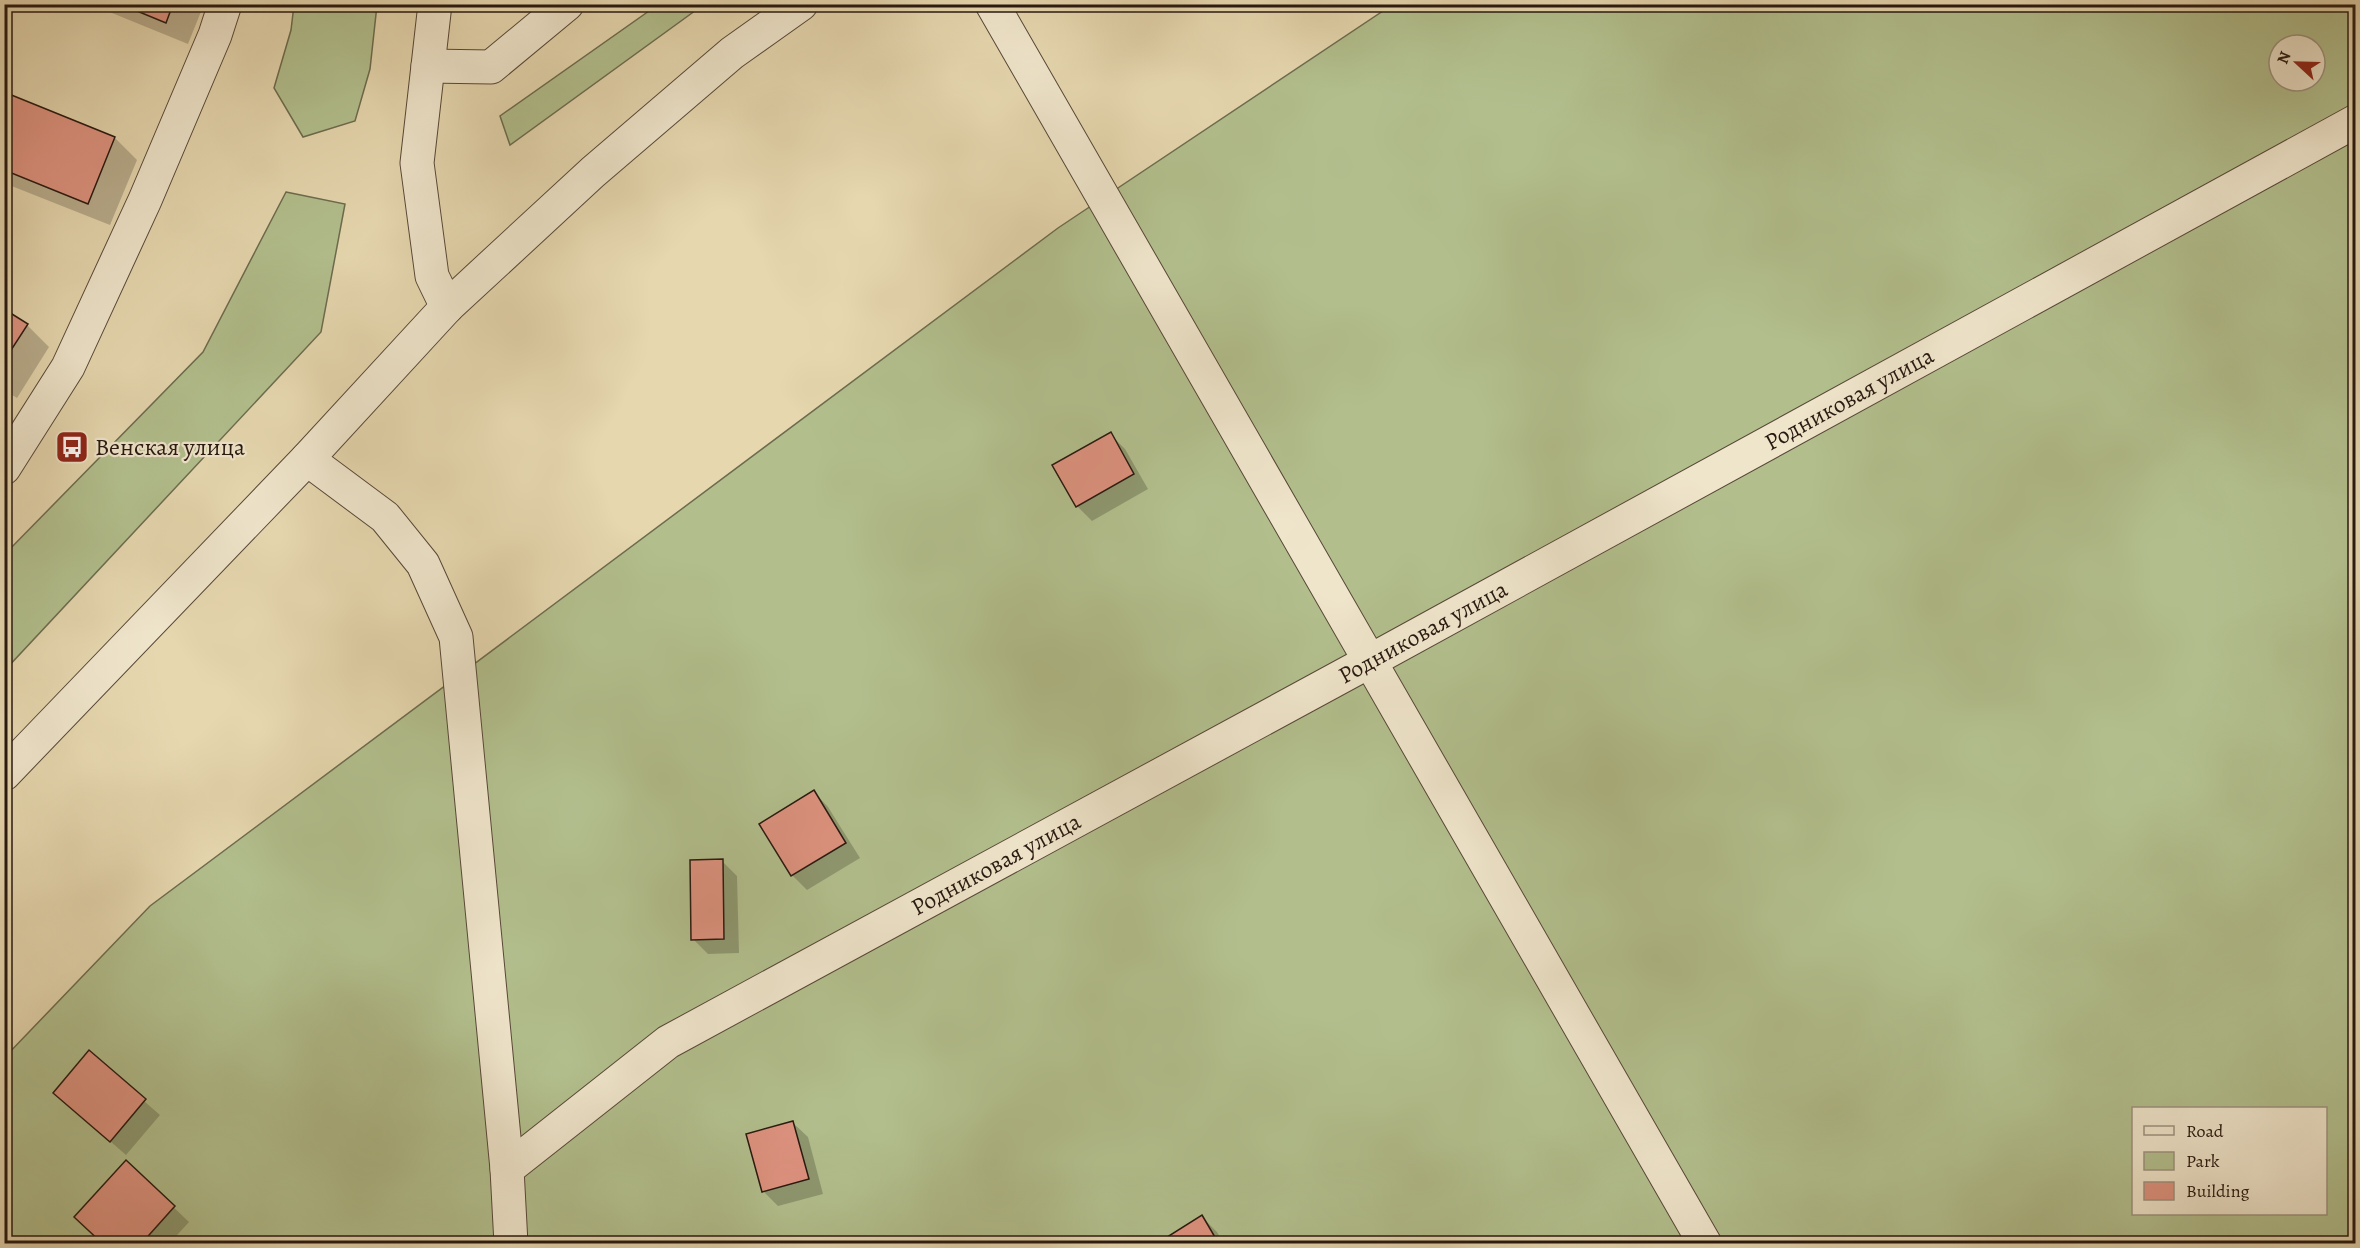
<svg xmlns="http://www.w3.org/2000/svg" width="2360" height="1248" font-family="Alegreya,serif">
	<rect width="100%" height="100%" fill="#e6d7af"/>
	<filter id="stains"><feTurbulence type="fractalNoise" baseFrequency=".00333" numOctaves="4"/><feColorMatrix values="0 0 0 0 .2 0 0 0 0 .09 0 0 0 0 .02 0 0 0 .5 -.17"/></filter>
	<radialGradient id="worn" r=".72"><stop offset=".6" stop-color="#630" stop-opacity="0"/><stop offset="1" stop-color="#630" stop-opacity=".3"/></radialGradient>
	<path fill="#b2bf8d" stroke="#6d6c4e" stroke-width="1.5" fill-rule="evenodd" d="M659,4l44,1 -193,140 -10,-29z
		M294,5h83l-7,64 -15,52 -52,16 -29,-49 17,-58z
		M1392,5h963v1238h-2350l-1,-185 146,-152 908,-678zM2279,45h36v36h-36zM2134,1108h192v106h-192z
		M286,192l59,12 -24,128 -316,338v-116l198,-202z"/>
	<path fill="#0003" d="M90,4h114l-16,40z
		M4,94l111,44 22,22 -27,65 -106,-42z
		M4,311l23,14 22,22 -32,51 -13,-8z
		M1110,434l15,15 23,40 -56,32 -15,-15z
		M814,792l14,15 32,51 -53,32 -15,-15 -31,-51z
		M722,861l15,15 2,77 -31,1 -15,-15z
		M89,1053l71,62 -34,40 -71,-62z
		M793,1123l15,14 15,57 -45,12 -15,-15z
		M126,1162l63,60 -20,22h-65z
		M1202,1217l15,15 7,12h-65z"/>
	<path fill="#de9380" stroke="#281910" stroke-width="1.5" d="M120,4h53l-7,19z
		M4,92l111,45 -27,67 -84,-34z
		M4,309l24,15 -24,37z
		M1111,432l23,42 -58,33 -24,-42z
		M814,790l32,53 -55,33 -32,-52z
		M723,859l1,80 -33,1 -1,-80z
		M89,1050l57,49 -36,43 -57,-49z
		M793,1121l16,58 -47,13 -16,-58z
		M126,1160l49,46 -34,38h-38l-29,-27z
		M1202,1215l17,29h-63z"/>
	<g fill="none" stroke-linecap="round" stroke-linejoin="round">
		<g stroke="#584838" stroke-width="35">
			<g id="minor">
				<path d="M435,4l-18,159 15,113 15,31"/>
				<path d="M992,4l713,1240"/>
				<path d="M428,66l63,1 76,-63"/>
				<path d="M307,459l78,58 38,47 33,73 51,532 4,75"/>
				<path d="M4,468l64,-101 77,-167 70,-165 10,-31"/>
				<path d="M4,774l303,-315 140,-152 146,-135 139,-119 69,-49"/>
				<path id="s1" d="M507,1169l161,-127 702,-381 986,-540"/>
			</g>
		</g>
		<use href="#minor" stroke="#efe5cb" stroke-width="33"/>
	</g>
	<defs>
		<g id="bus-square" transform="scale(1.725)"><rect x="-9" y="-9" width="18" height="18" rx="4" fill="#8f2418" stroke="#efe5cb"/><path d="M-5-6H5V4H4V6H2V4H-2V6H-4V4H-5ZM-3.5-4V0h7V-4ZM-3.5 1.2v1.5H-2V1.2ZM2 1.2v1.5H3.5V1.2Z" fill="#fff"/></g>
	</defs>
	<g fill-rule="evenodd">
		<use href="#bus-square" x="72" y="447"/>
	</g>
	<g text-anchor="middle" dominant-baseline="central" stroke-width="4.5" stroke-linejoin="round" paint-order="stroke">
		<g font-size="24" fill="#281910" stroke="#efe5cb">
			<text stroke="none"><textPath href="#s1" startOffset="1550">Родниковая улица</textPath></text>
			<text stroke="none"><textPath href="#s1" startOffset="1064">Родниковая улица</textPath></text>
			<text stroke="none"><textPath href="#s1" startOffset="578">Родниковая улица</textPath></text>
		</g>
		<g font-size="24" fill="#281910" stroke="#efe5cb" text-anchor="start">
			<text x="95" y="447">Венская улица</text>
		</g>
	</g>
	<rect width="2360" height="1248" fill="none" stroke="#e6d7af" stroke-width="24"/>
	<rect x="6" y="6" width="2348" height="1236" fill="none" stroke="#281910" stroke-width="3"/>
	<rect x="12" y="12" width="2336" height="1224" fill="none" stroke="#281910" stroke-width="1.5"/>
	<rect x="2132" y="1107" width="195" height="108" fill="#efe5cb" stroke="#9f9380" stroke-width="1.5"/>
	<rect x="2144" y="1126" width="30" height="9" fill="#efe5cb" stroke="#9f9380" stroke-width="1.5"/>
	<text x="2186" y="1137" font-size="18" fill="#281910">Road</text>
	<rect x="2144" y="1152" width="30" height="18" fill="#b2bf8d" stroke="#9f9380" stroke-width="1.5"/>
	<text x="2186" y="1167" font-size="18" fill="#281910">Park</text>
	<rect x="2144" y="1182" width="30" height="18" fill="#de9380" stroke="#9f9380" stroke-width="1.5"/>
	<text x="2186" y="1197" font-size="18" fill="#281910">Building</text>
	<g transform="translate(2297 63) rotate(292)"><circle r="28" fill="#efe5cb" stroke="#9f9380" stroke-width="1.5"/>
	<path d="M0-4.5L10 22L0 15L-10 22Z" fill="#8f2418"/>
	<text y="-9" font-size="16" font-weight="bold" text-anchor="middle" fill="#281910">N</text>
	</g>
	<rect width="100%" height="100%" filter="url(#stains)"/>
	<rect width="100%" height="100%" fill="url(#worn)"/>
</svg>
